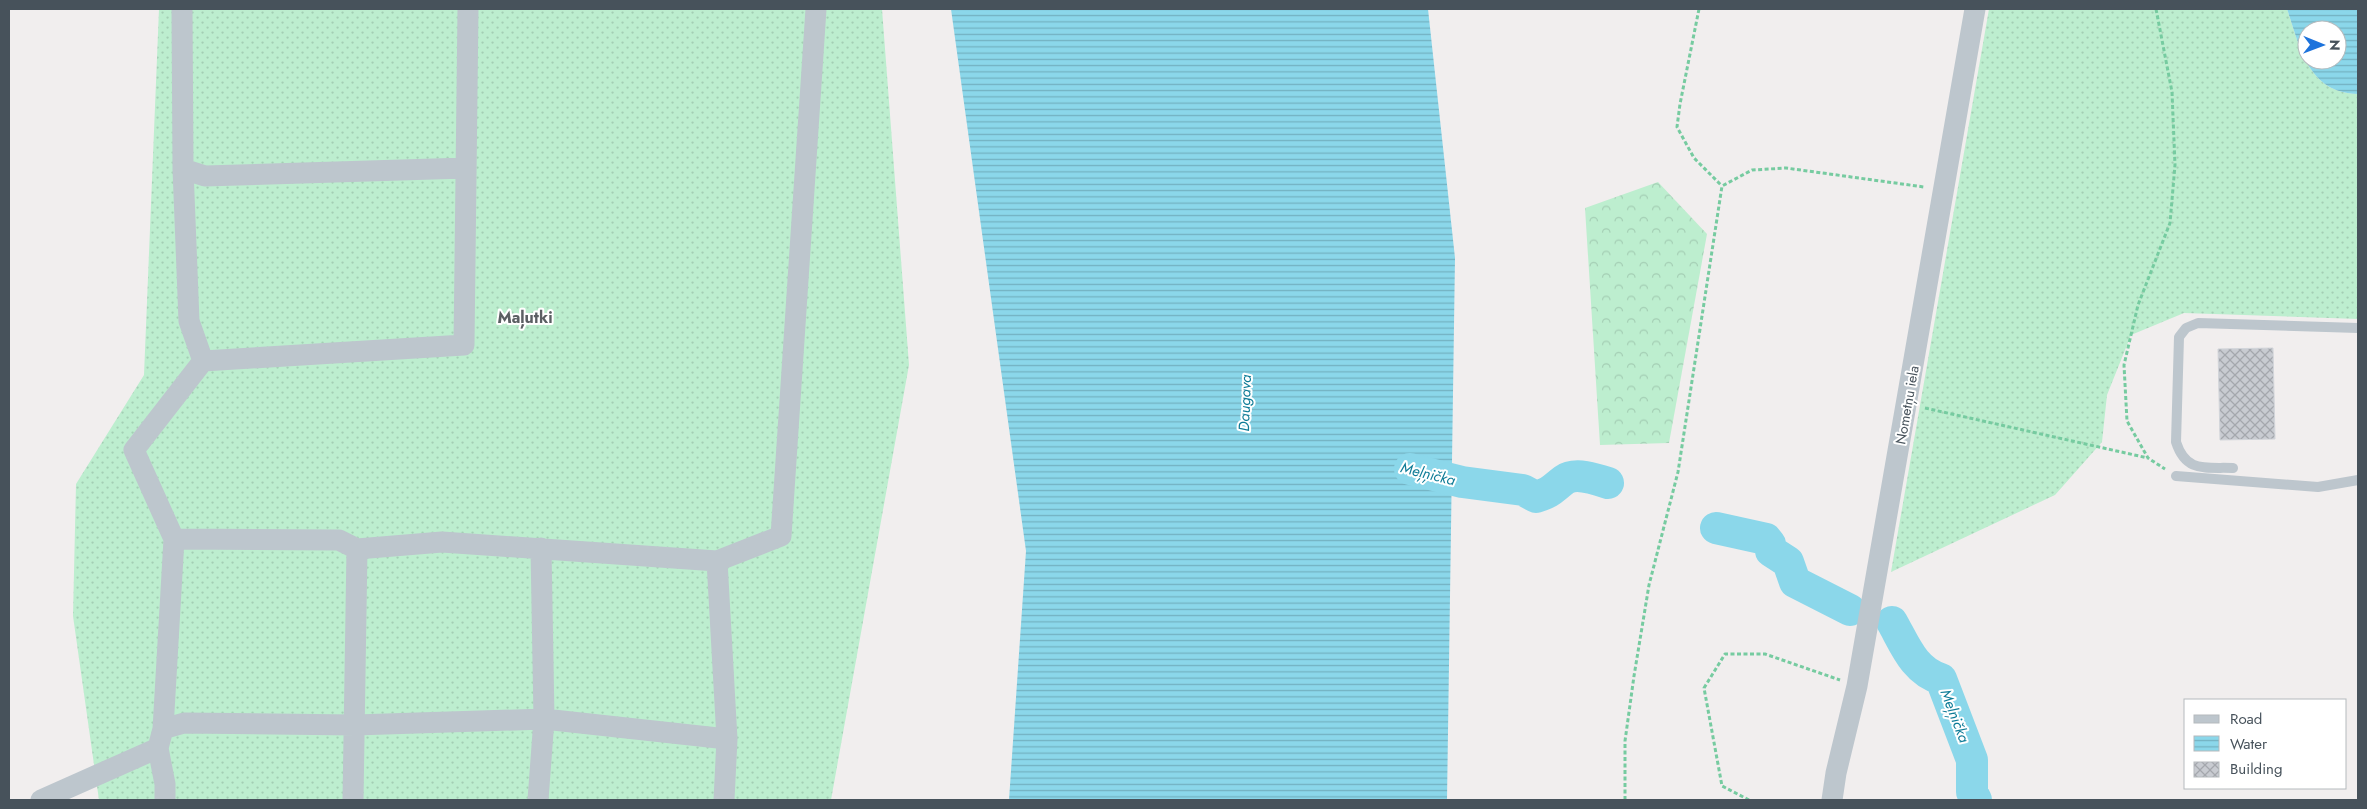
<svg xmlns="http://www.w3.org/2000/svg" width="2367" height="809" font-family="Jost,sans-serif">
	<defs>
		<pattern id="grass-dots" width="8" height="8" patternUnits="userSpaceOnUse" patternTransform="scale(1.25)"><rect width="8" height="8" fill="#bdeecf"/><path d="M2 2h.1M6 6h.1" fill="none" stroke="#a4ceb4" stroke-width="1.8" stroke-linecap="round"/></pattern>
		<pattern id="forest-crowns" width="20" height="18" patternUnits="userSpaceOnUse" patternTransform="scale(1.25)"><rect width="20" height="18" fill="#bdeecf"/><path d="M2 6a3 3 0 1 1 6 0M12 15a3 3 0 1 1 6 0" fill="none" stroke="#a4ceb4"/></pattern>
		<pattern id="water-rules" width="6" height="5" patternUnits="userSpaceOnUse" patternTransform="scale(1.25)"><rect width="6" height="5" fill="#8bd7ea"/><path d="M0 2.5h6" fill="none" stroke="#73b1c1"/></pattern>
		<pattern id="building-cross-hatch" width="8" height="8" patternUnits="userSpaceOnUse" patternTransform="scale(1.25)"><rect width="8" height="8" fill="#c8cbd1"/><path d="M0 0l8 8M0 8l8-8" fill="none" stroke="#a4a7ad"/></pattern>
	</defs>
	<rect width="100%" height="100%" fill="#f1eeee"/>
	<path fill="url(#grass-dots)" d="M159,9h723l27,356 -78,435h-732l-26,-184 3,-132 68,-109z
		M1989,9h298c13,38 21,84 71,85v225l-174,-6 -53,22 -24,60 -5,47 -47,53 -164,77z"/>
	<path fill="url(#forest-crowns)" d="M1658,182l49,52 -38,209 -69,2 -15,-237z"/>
	<path fill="url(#water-rules)" fill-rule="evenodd" d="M951,9h477l27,249 -8,542h-438l17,-249z
		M2287,9h71v85c-50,-1 -58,-47 -71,-85zM2307,30h30v30h-30z"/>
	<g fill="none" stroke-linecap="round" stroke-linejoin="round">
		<path stroke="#8bd7ea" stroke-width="32" d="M1410,469l52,13 61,8 13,7c16,-5 16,-8 28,-17 11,-8 32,-1 44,3
			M1716,528l50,11 4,5 1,7 17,11 7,20 55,28
			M1892,622c13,23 22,49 49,57l31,81v32l4,8"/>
	</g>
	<path fill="url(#building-cross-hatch)" stroke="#d2d5da" d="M2273,348l2,91 -55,1 -2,-91z"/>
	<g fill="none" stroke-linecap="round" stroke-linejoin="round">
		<path stroke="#76cba0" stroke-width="3" stroke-dasharray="4 2.5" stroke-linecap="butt" d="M1699,9l-19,95 -3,23 17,31 28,28
			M2156,9l16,83 3,73 -5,58 -32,82 -14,60 3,56 21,37 17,11
			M1925,408l223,50
			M1625,800v-59l9,-65 15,-91 29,-113 44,-286 30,-16 34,-2 138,19
			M1749,800l-27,-14 -18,-98 21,-34h40l75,26"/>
		<path stroke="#bdc6cd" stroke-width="10" d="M2233,468c-28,-1 -47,5 -57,-26l3,-105 7,-9 12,-5 160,5
			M2176,476l142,11 40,-7"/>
		<path stroke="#bdc6cd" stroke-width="21" d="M183,169l22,7 261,-8
			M203,361l261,-16 4,-336
			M174,539l165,1 18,9 85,-7 275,19
			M163,729l21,-6 171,2 189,-6 183,20
			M41,800l117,-52
			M165,800v-16l-7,-36 5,-19 11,-190 -40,-89 69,-89 -14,-40 -6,-152 -1,-160
			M353,800l4,-251
			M538,800l6,-81 -3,-171
			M724,800l3,-61 -10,-178 64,-25 35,-527
			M1832,800l4,-27 21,-87 118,-677"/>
	</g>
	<g text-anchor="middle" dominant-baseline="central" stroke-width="4" stroke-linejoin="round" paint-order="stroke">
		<g font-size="14" fill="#47525b" stroke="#fff">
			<text transform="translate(1907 405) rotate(-80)">Nometņu iela</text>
		</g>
		<g font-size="15" font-style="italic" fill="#0f7c97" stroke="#fff">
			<text transform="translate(1245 403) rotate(-88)">Daugava</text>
			<text transform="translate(1428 474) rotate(14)">Meļņička</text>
			<text transform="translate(1955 716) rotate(69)">Meļņička</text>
		</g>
		<g font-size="16" font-weight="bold" fill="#5b5f63" stroke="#fff">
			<text x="525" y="317">Maļutki</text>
		</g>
	</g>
	<rect width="2367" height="809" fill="none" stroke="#47525b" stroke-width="20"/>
	<rect x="2184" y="699" width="162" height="90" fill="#ffffff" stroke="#b5babd"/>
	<rect x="2194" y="715" width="25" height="8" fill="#bdc6cd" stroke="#b5babd"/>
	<text x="2230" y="724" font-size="15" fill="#47525b">Road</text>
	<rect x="2194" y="736" width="25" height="15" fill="url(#water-rules)" stroke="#b5babd"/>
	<text x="2230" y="749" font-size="15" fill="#47525b">Water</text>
	<rect x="2194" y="762" width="25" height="15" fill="url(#building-cross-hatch)" stroke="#b5babd"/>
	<text x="2230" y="774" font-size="15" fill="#47525b">Building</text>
	<g transform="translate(2322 45) rotate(91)"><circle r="24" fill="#ffffff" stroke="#b5babd"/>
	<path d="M0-4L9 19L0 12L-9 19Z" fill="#1d73dc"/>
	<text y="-8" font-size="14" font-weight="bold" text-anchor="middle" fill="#47525b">N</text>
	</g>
</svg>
